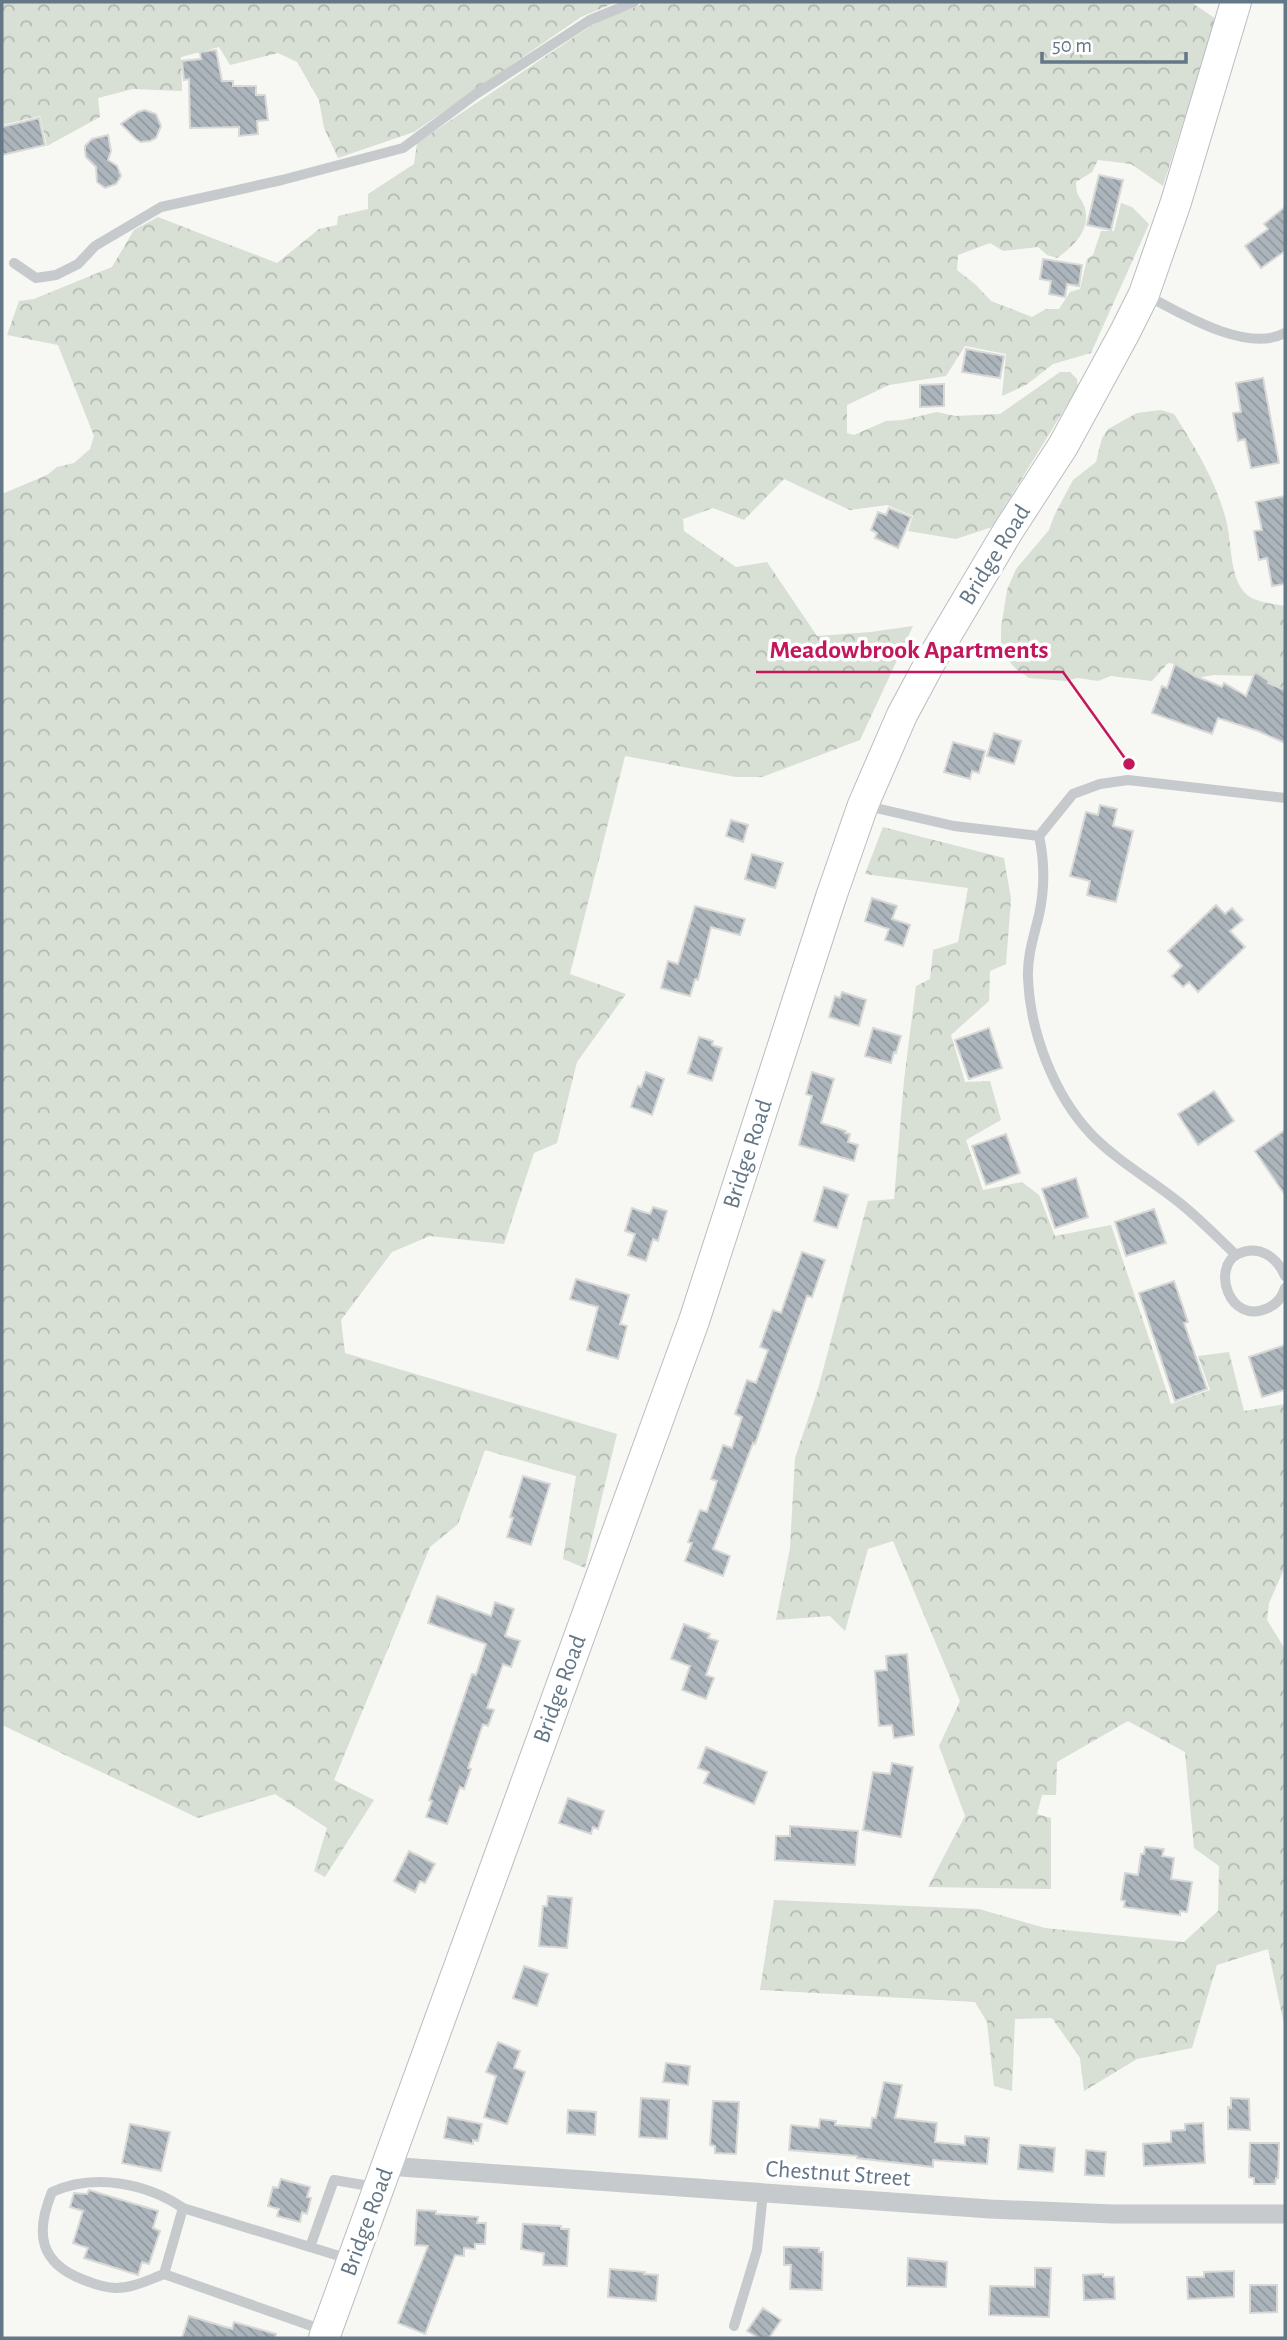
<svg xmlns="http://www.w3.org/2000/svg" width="1287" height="2340" font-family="'Alegreya Sans',sans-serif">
	<defs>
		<pattern id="forest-crowns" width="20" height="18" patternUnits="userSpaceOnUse" patternTransform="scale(1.75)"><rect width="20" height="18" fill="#d8dfd4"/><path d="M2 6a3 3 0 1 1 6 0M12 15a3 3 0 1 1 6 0" fill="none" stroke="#b3bab2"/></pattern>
		<pattern id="building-back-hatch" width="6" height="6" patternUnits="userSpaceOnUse" patternTransform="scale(1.75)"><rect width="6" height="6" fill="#acb5bb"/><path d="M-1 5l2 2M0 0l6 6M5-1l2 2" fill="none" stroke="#90989e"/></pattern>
	</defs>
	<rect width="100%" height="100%" fill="#f7f7f3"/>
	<path fill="url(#forest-crowns)" d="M2,2h615l-36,15 -167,115 -76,26 -14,-30 -5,-28 -22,-38 -19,-9 -48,12 -11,-18 -38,10 1,34 -49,-2 -35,9 2,19 -53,29 -7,-30 -38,9z
		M643,2h548l25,17 -53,167 -32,-22 -33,-4 -6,12 -16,10c0,16 5,14 9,26 6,22 -12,39 -28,50l-10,-3 -9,-8 -35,4 -13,-8 -32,12 -1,15 18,14 16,17 41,16 14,-8h13l11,-17 10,-3 7,-30 6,-4 8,-24h13l7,-28 11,4 17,17 -58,129 -38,11 -27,21 -24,11 4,-42 -41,-8 -19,30 -57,9 -42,20v28l7,2 32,-14 17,-1 34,-8 18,4 45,-2 60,-42h10l7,7 1,8 -86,140 -36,12 -48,-8 5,-15 -26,-11 -37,5 -66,-31 -40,41 -31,-12 -30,11 1,12 52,36 31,-5 50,74 54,-4 42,-6 -53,114 -98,37h-26l-111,-21 -55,218 56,20 -49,68 -20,81 -23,10 -30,91 -74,-8 -38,16 -51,68 4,33 272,81 -32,134 -22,-9 13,-83 -91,-26 -27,74 -28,23 -96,233 40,20 -49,77 -11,-6 13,-43 -52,-34 -77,24 -196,-93v-1231l45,-19 10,-8 17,-4 16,-14 4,-13 -36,-91 -51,-10 12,-34 15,-2 78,-32 22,-37 24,-13 119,46 42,-34 18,-4 1,-9 30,-7v-15l46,-30 3,-21 181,-122 41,-15z
		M1161,410l13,4c21,33 42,67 52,106 6,21 3,56 19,73 10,10 26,10 40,13v84l-17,-7v-2l-13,-9 -2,4 -39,-1 -18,3 -21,-14 -7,-1 -16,18 -41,-5 -13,5 -20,-3 -12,3 -37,-3 -13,-9 -15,-17v-24l6,-38 9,-21 33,-39 5,-14 19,-36 23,-18 6,-24 6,-9 29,-16z
		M883,827l121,31 7,41 -5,65 -16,7 -1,30 -38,34 14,47 25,-1 11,39 -35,20 17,50 39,-8 17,13 16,41 56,-11 60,179 39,-14 -12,-34 31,-4 15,59 41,-7v163l-16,36 -2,17 18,29v380l-17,-80 -51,16 -25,83 -55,11 -53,32 -4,-33 -28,-40 -37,1 -3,72 -18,-5 -7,-64 -12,-20 -215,-12 14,-90 205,9 66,19 139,14 34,-31 1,-45 -25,-18 -9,-96 -57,-31 -71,41 -1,33h-14l-5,19 14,4v71l-123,-2 37,-71 -26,-70 21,-45 -67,-160 -25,8 -23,82 -15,-15 -54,4 14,-72 5,-90 23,-69 50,-188 26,-2 10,-119 12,-94 14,-7 3,-29 25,-8 10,-54 -103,-14z"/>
	<path fill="url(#building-back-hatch)" stroke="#d8d8d6" stroke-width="2" d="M216,50l6,31h11v5h23v9h9l3,25 -11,1 1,13 -19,2v-9l-49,1 -1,-49 -5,1 -2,-19 19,-2 -1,-7z
		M145,110l11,4 5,12 -5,12 -6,3 -9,1 -5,-3 -15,-15 17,-12z
		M39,118l6,27 -43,10v-28z
		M108,135l3,16 -3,9 9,6 4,10 -5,8 -11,4 -8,-6 -1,-15 -10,-10 -1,-6v-5l7,-7z
		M1099,175l24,5 -12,50 -24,-5z
		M1285,207v44l-24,17 -16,-22 23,-17 -4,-5z
		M1043,259l39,6 -3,21 -12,-2 -2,13 -16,-3 2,-13 -11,-2z
		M966,349l38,7 -4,22 -38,-6z
		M1263,378l16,85 -28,5 -6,-29 -7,2 -5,-28 8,-1 -5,-29z
		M944,384v22l-24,1v-22z
		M1285,496v88l-13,2 -5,-28 -8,2 -5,-29 8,-1 -6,-28z
		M889,508l22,9 -13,31 -23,-10 2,-5 -6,-3 7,-18 8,3z
		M1175,664l20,12 27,11 2,-4 22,13 9,-24 14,9 -1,2 17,7v53l-27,-12 -40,-13 -6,16 -60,-21 10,-27 5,2z
		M994,733l27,8 -7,23 -27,-8z
		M953,742l32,9 -6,22 -7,-2 -2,8 -26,-7z
		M1100,805l17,4 -4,17 20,5 -17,71 -29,-7 3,-14 -20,-5 16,-64 12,3z
		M731,820l17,5 -5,17 -17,-6z
		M752,854l31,9 -8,25 -30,-9z
		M872,898l25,8 -5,13 18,6 -7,21 -18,-6 4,-11 -24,-8z
		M1216,905l9,9 7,-6 11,12 -13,11 15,16 -47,45 -9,-10 -6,5 -11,-11 10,-10 -14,-15z
		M695,906l50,13 -5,16 -29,-8 -13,53 -3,-1 -5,17 -29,-8 7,-27 10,3z
		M842,992l24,8 -7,26 -30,-9 6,-21 5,2z
		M873,1028l28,8 -5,17 -2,-1 -3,11 -26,-7z
		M989,1028l13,40 -33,11 -14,-39z
		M699,1037l14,4 -1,4 10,3 -10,33 -24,-8z
		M646,1072l18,7 -12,36 -21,-8 7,-21 3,1z
		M812,1072l22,7 -13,44 25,8 -1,2 5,1 -2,8 10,3 -4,16 -55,-16 13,-49 -6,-2z
		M1214,1091l20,30 -36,24 -20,-31z
		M1285,1130v65l-30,-44z
		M1006,1134l14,39 -34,12 -14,-39z
		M1076,1178l12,39 -33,11 -13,-39z
		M824,1187l24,8 -11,33 -23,-7z
		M653,1207l14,4 -9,30 -5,-2 -7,22 -18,-6 7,-21 -10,-3 7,-23 18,6z
		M1154,1209l12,34 -40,13 -11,-34z
		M802,1252l23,8 -13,37 -5,-1 -52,148 -2,-1 -40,106 17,7 -7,20 -38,-15 7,-18 -4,-1 12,-32 7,2 10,-31 -6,-2 12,-34 9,3 10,-31 -7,-3 12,-34 9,3 12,-33 -8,-3 13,-37 8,3z
		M576,1279l53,16 -9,29 7,2 -9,33 -31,-9 11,-43 -28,-8z
		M1174,1281l14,41 -4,1 23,66 -32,12 -36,-108z
		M1285,1345v45l-23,7 -13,-40z
		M523,1476l27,8 -19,61 -24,-8 6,-19 -3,-1z
		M437,1596l54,20 4,-14 19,7 -9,27 15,5 -9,26 -8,-3 -16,44 7,2 -6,16 -5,-2 -15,44 3,1 -7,20 -4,-2 -13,37 -21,-7 6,-16 -3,-1 43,-126 4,1 10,-31 -58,-21z
		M684,1624l26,10 -2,4 10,3 -12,34 8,3 -8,21 -24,-9 8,-24 -19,-7z
		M907,1654l7,81 -20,3 -2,-13 -13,1 -4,-55 12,-1 -1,-14z
		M706,1747l61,25 -13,32 -50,-21 5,-11 -11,-4z
		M892,1763l21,4 -12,70 -38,-7 10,-58 17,2z
		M568,1798l36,13 -6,18 -5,-2 -2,7 -32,-11z
		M790,1826l68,5 -3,34 -80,-5 1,-24h14z
		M1145,1847l19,2 -2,7 12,2 -3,21 21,3 -5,30 -7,-1v4l-56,-8 1,-6 -4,-1 4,-27 13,2 3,-21h3z
		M409,1851l26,13 -10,19 -5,-2 -5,11 -21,-11z
		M548,1896l24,2 -5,50 -28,-2 4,-40h4z
		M524,1966l24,8 -11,32 -24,-8z
		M498,2042l22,9 -6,17 11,4 -18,52 -23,-7 12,-41 -10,-4z
		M666,2063l24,3 -2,19 -25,-3z
		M884,2082l18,3 -7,33 42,5 -2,19 30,3v-9l24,2 -2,26 -54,-4v7l-76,-9v-2l-68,-6 2,-25 28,3 1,-9 16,2 -1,4 36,3 1,-10h4z
		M641,2098l28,2 -2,39 -28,-2z
		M1231,2098l18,1 1,31 -22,-1v-22l3,1z
		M713,2101l26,1 -3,52 -21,-1v-7l-5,-1z
		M568,2110l28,2 -1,23 -28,-2z
		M448,2117l34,7 -4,17 -5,-1v4l-29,-6z
		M1203,2123l2,40 -61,3 -1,-22 28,-2v-11l14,-1v-6z
		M130,2124l40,8 -9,39 -39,-8z
		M1250,2143h29l-1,35h-2l-1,6h-21v-6l-5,-1z
		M1020,2145l35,3 -2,24 -35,-3z
		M1086,2150l20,2 -2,24 -19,-1z
		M281,2179l29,8 -3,10 4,1 -4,16 -5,-2 -2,10 -23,-6 2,-7 -11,-3 5,-19 5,1z
		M89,2190l69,21 -5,17 7,3 -11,33 -7,-2 -4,13 -54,-17 4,-10 -15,-5 10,-32 -13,-4 4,-14 13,1z
		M417,2210l19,1v3l42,3 -1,6h9l-1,21h-10v5l-11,-1v8l-9,-1 -30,79 -27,-11 30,-77 -13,-1z
		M523,2224l38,2v3h8l-2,37 -24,-1 1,-12 -23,-4z
		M784,2247l35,1v4h4l-1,38 -32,-1 1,-24h-7z
		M908,2258l39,4 -1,25 -39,-1z
		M1035,2268h16l-2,49 -60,-2 1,-29 45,1z
		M610,2269l35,3 -1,2 14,1 -2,26 -48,-4z
		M1234,2271v26l-46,2 -1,-22h17v-5z
		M1103,2274v3h11l1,22 -31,1 -1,-25z
		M1250,2285h27v27l-27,1z
		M763,2308l18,12 -12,18h-10l-12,-7z
		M189,2316l43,13 2,-7 42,12 -1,4h-93z"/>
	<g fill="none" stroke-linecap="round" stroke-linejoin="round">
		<g stroke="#b9bdc1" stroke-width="32">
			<path id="primary" d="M324,2338l370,-1017 137,-424 32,-92 39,-90 30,-56 76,-128 55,-85 62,-114 19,-38 32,-92 60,-200"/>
		</g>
		<path stroke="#c6cacd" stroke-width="10" d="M14,263l22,15 20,-3 22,-11 17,-18 66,-39 121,-27 121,-32 73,-54 114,-74 44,-18
			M1146,295c34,18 101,59 139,38
			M867,806l87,20 85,10 34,-42 27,-10 28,-4 157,18
			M1039,836c6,27 6,51 0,79 -5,21 -12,41 -11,63 2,54 26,117 63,156 25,26 57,44 85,66 21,16 40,36 59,54
			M1285,1276c-8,-19 -26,-32 -47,-22 -27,13 -9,72 30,54 10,-5 14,-11 17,-20
			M310,2247l24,-67 41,7
			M164,2274c-16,6 -31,14 -48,14 -10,0 -22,-4 -32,-8 -45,-17 -49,-47 -32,-88 42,-19 94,-9 131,16
			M734,2326l23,-76 6,-57
			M323,2330l-159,-56 19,-66 166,51"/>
		<path stroke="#c6cacd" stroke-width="19" d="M387,2166l603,43 123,5h172"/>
		<use href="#primary" stroke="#fff" stroke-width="30"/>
	</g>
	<g text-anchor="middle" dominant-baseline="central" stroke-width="7" stroke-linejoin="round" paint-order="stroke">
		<g font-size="24" fill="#637787" stroke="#fff">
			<text transform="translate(995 555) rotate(-58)">Bridge Road</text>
			<text transform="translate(748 1154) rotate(-72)">Bridge Road</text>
			<text transform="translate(560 1689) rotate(-70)">Bridge Road</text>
			<text transform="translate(838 2174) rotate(4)">Chestnut Street</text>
			<text transform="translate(367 2222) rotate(-70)">Bridge Road</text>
		</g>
	</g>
	<path fill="none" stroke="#c2185b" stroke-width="2.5" d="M1129 764L1063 672H756"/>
	<circle fill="#c2185b" stroke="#fff" stroke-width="2.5" cx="1129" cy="764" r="7"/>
	<g font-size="26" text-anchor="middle" font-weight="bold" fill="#c2185b" stroke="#fff" stroke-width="7" stroke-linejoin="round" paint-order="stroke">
		<text x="909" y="658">Meadowbrook Apartments</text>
	</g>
	<rect width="1287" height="2340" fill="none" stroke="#637787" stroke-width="7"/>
	<path d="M1042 52v10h144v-10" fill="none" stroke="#637787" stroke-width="3.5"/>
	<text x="1052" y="52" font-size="21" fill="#637787" stroke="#ffffff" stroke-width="5" paint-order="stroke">50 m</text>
</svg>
